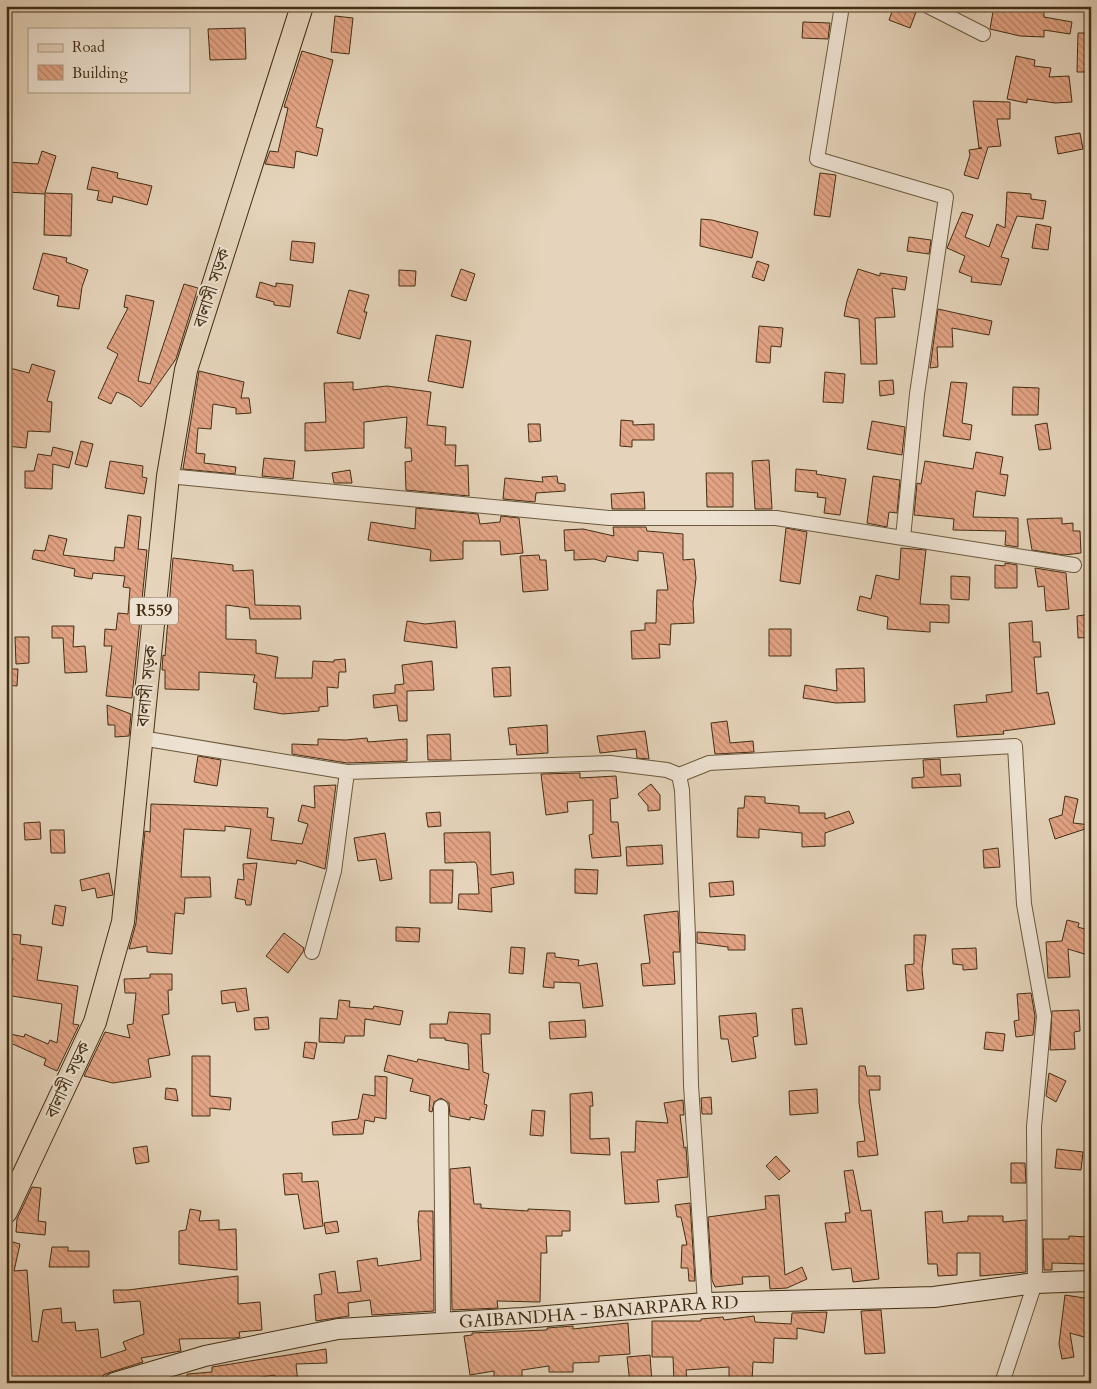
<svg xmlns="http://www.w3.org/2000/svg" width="1097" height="1389" font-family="Cardo,'Noto Serif Bengali',serif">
	<defs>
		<pattern id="building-back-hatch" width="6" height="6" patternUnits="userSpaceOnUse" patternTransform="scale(1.25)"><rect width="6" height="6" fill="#e4a586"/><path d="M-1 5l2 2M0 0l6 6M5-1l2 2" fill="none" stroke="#ba876c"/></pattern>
	</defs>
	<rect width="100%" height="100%" fill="#e5d4bb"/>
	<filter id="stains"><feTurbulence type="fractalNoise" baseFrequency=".004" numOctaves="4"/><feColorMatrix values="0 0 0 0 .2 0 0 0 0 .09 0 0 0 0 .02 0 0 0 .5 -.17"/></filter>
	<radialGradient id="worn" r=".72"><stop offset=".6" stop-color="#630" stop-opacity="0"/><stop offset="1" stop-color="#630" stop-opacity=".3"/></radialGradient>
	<path fill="url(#building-back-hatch)" stroke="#422e13" d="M894,6l22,6 -6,16 -21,-8z
		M994,6h18l-1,5 33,1v5l28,5 -2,12 -26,-4v7l-24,-1 -30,-7z
		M335,16l18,2 -4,36 -18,-2z
		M803,22l27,1 -2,16 -26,-1z
		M245,28l1,31 -36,1 -2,-31z
		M1078,33h13v39h-14z
		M302,51l31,9 -17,67 7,2 -6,27 -21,-5 -2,17 -29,-4 5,-13 8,1 10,-44 -4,-1z
		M1016,56l19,4 -1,6 17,2 -2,9 20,-1 3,26 -17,1 -28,-4v4l-20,-4z
		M973,101l37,1v17h-13l4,27 -13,1 -10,32 -14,-4 6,-20 -1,-5 13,-2h-3z
		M1080,133l3,16 -25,5 -3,-17z
		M42,151l14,5 -11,37 27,1 -1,42 -27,-1 1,-41 -39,-2v-30l32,2z
		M92,167l26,6 -1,5 35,8 -5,19 -34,-9 -1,7 -15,-3 2,-9 -12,-2z
		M820,173l16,2 -6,42 -16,-2z
		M1007,192l24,2v5l15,2 -3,18 -26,-3 -16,41 8,2 -8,26 -30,-3 1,-5 -13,-5 6,-16 -18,-8 15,-36 11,3 -8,22 24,10 8,-23 8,4z
		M701,219l11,1 46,12 -6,26 -52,-12z
		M1036,224l15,3 -3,23 -16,-2z
		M909,237l22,3 -2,14 -22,-3z
		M292,241l23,2 -2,20 -23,-3z
		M43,253l24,5 -1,4 22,8 -6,17 -3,22 -22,-3 2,-10 -26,-7z
		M757,261l12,4 -5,16 -12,-4z
		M461,269l14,5 -9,27 -15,-5z
		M858,269l22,7v-3l27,4 -2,13 -13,-2 3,29 -20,1 2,46h-16l-2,-45 -15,-3 3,-15z
		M399,270l17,1 -1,15h-16z
		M260,282l16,5v-4l17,2 -3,22 -16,-2v-3l-18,-5z
		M184,284l14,4 -22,71 -27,38 -8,10 -11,-9 -13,-6 -6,12 -13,-6 20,-44 -11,-6 21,-40 -4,-1 2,-12 28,6 -16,80 12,3z
		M349,290l20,5 -5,17h3l-7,27 -23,-6z
		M938,309l54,12 -3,14 -37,-7 1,19h-16l1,20 -8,1z
		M759,326l24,2 -2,19 -10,-1 -1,17 -14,-1z
		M436,335l35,6 -8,47 -35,-7z
		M32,364l23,7 -8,30 5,1 -2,30 -22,-1 -2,17 -20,-2v-79l23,6z
		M199,371l45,11 -3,16h8l2,15 -15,1v-6l-23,-4 -2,25 -13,-1 -2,25 9,1 -1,9 32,4 -1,7 -52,-5z
		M825,372l20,2 -2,29 -20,-1z
		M893,380l1,14 -14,2 -1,-15z
		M353,382v8l34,-4 44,6 -4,33 19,2 -1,18h11l-1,21 13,-1 1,31 -63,-6 -1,-28 7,-1 -1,-13h-6l2,-31 -43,5v26l-59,3v-28l21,-1 -2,-39z
		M951,382l16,1 -5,40 10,2 -2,15 -27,-4z
		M1013,387l26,1 -1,27h-26z
		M621,420l12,1v4l21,-1v16h-22v7l-12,-1z
		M872,421l33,6 -3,28 -35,-6z
		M1047,423l4,26 -12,1 -4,-25z
		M528,424h12l1,17 -12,1z
		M81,441l12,3 -6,23 -12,-3z
		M53,447l20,5 -4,16 -16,-4 -1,25 -27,-1v-17h9l4,-17 13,2z
		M976,452l27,5 -3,17 8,1 -3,21 -29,-5 -3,26 45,1v29l-13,-2 1,-14 -53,-1 1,-11 -40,-4 3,-32 4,1 4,-23 48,8z
		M264,458l31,3 -2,18 -31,-3z
		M769,460l3,49h-17l-3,-48z
		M110,461l33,5 -1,11 5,1 -3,16 -39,-6z
		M796,469l21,2 -1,3 30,5 -6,36 -16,-2 2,-15 -9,-1 1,-4 -23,-2z
		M350,470l2,13h-18l-2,-10z
		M706,473h27v34h-26z
		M557,476l1,7 7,1v7l-29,2 -1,9 -32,-3 2,-21 38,4 -1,-5z
		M873,476l27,4 -3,33 -8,-1 -2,15 -20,-4z
		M644,492l1,17h-33l-1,-15z
		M416,508l62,6 2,10 20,-2 1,-6 18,2 4,35 -22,2 -1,-14h-37v18l-33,2 1,-11 -63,-10 3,-18 44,7z
		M128,515l13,2 -3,32 9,1 -15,148 -26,-2 6,-50h-8l1,-17 11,1 2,-17 10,1 2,-26 -7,-1 2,-11 -32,-3 -1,6 -18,-3 1,-7 -43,-10 2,-9 11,1 4,-16 18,4 -4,16 51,6 1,-14 9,1z
		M1062,518v6l11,-1v8h7l1,22 -17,2 -32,-5 -5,-31z
		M613,527h33l1,4 36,3v26l11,-1 2,19 -3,25 1,20 -23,1 -1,21 -11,-1 1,14 -28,1 -1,-28 14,-1v-7h11l1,-33h11l-5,-37 -25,-2v10l-31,-5 -2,6 -11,-3 -20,1v-10l-9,1 -1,-21 19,-1 31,7z
		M786,528l21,4 -7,52 -20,-3z
		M901,548l25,2 -6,54 29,1v18l-19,-1v10l-43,-3 1,-12 -31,-7 3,-14 11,3 5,-24 23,5z
		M539,555l1,5h6l2,30 -25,2 -3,-36z
		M173,558l60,7v6l20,-1 2,35 45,1 1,13h-51l-1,-11 -23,-3v34l30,1v13l22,4 -3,21h37l1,-17 21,1v-2l11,-1 1,13h-7l-1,16 -11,-1 1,19 -9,1v4l-36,3 -29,-5 3,-26 -4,-1 2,-7 -56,-3v18l-34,-1v-19h-3l1,-15 2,1z
		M1005,563l12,2v23h-22v-23l10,1z
		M1035,568l31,5 3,36 -23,2 -2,-25 -6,1z
		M951,576l19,1 -1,23 -18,-1z
		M1091,614v23l-13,1 -1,-22z
		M407,621l18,3 30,-3 2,27 -53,-7z
		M1032,621l1,21h7l1,15h-7l3,37 11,-2 7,32 -52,7 1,3 -47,3 -3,-32 33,-3 -1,-7 26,-3 -3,-69z
		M52,626h22l-1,21 12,-1 2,26 -22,1 -2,-35h-11z
		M769,629h22v27h-22z
		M15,637h14v26l-13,1z
		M432,661l2,29 -27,1v30h-8l-2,-16 -23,3 -1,-13 22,-2v-8l9,-1 -2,-19z
		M510,667l1,29 -17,1 -2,-29z
		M864,668l1,34 -29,1 -33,-5 2,-13 32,6 -1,-22z
		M6,669h12l-1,17 -11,-1z
		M107,705l24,9 -2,22 -14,1v-12h-7z
		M727,721l3,22 23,-2 1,11 -39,2 -4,-31z
		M547,725l1,28 -31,2 -1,-11 -6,1 -2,-17z
		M645,731l4,28 -12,-1 -1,-9 -36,4 -3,-17z
		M450,734l1,26h-23l-1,-25z
		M367,738l1,4 39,-3v22l-60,2 -55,-9v-10l26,1v-6l28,1z
		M198,756l23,4 -4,26 -23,-4z
		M940,759l1,16 19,-1 1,12 -49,2v-10l12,-1 -1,-17z
		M580,773v5l36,-2 2,22 -8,1 1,23h7l3,34 -29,2 -3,-23 4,-1v-34l-26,2 1,10 -22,3 -5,-41z
		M651,784l9,11v15l-12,1v-5l-10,-12z
		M336,785l-11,84 -28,-9 -1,4 -49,-6 4,-29 -26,-3v5l-41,-2 -3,48h29l1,20 -26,1 -1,16 -9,-1 -3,41 -25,-2v-6l-18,3 7,-26 9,-92 5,1 1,-28 117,4 -1,9 7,1 -3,22 31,4 6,-20 -10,-3 4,-16 13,3 -1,-22z
		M745,796l20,1v6l34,3v7h26v6l24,-8 5,12 -29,10v13l-23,1v-14l-43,-4v9l-22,-1 1,-29h6z
		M1065,796l13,3 -5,24 18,2v2l-36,12 -6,-20 13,-4z
		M440,812l1,14 -13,1 -2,-14z
		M40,822l1,17 -16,1 -1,-17z
		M50,830h14l1,23h-14z
		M490,832l1,43 22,-3 1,12 -23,4 1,24 -34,-3 1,-15h20l-2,-29 -2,-3 -30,1 -1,-30z
		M385,833l7,46 -12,2 -4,-22 -18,2 -4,-23z
		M662,845l1,19 -36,2 -1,-19z
		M998,848l2,19 -16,1 -1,-18z
		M257,863l-6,42h-5l-1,-5 -10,-2 3,-19 6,1 -1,-16z
		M575,869l23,1 -1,24 -22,-1z
		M430,870h23l-1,33h-22z
		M109,873l4,22 -16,3 -2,-10 -13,3 -2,-11z
		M733,881l1,14 -24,2 -1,-14z
		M55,905l11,2 -3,19 -11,-2z
		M678,911l2,41h-7l2,32 -32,2 -2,-22 9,-1 -6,-48z
		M1067,920l12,3 -1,4 13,4v25l-23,-7 2,28 -22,1 -2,-36 16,-1z
		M396,927l24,1 -1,14 -23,-1z
		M697,932l48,3v15h-17v-3l-31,-4z
		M284,933l20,15 -1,4 -15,21 -22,-17z
		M9,934l12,1 -1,9 22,3 -5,33 41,6 -5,38 6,1 -22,46 -13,-6 2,-6 -40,-18v-8l18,4 1,-3 23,10 2,-4 7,3 5,-39 -56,-9v-15l3,1 4,-23 -6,-1z
		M914,935h12l-4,34 2,20 -17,2 -2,-26 9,-1z
		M511,947l14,1 -2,26 -14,-1z
		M976,948l1,21 -14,1v-5l-10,-1 -1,-15z
		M547,953h8v4l24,3 -1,6 19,-3 6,43 -20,2 -3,-25 -26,-1v6l-11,-1z
		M150,974h22v16h-4l1,24 -7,1 8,40 -22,4 3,18 -38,6 -29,-7 21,-44 25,6 -3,-13 6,-1 3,-31h-11l-1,-14 26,-1z
		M246,988l3,22 -12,2 -2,-10 -13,2 -1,-13z
		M1031,993l4,23 -2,19 -17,2 -2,-16 5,-1 -2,-26z
		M339,1000l11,1 -1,6 24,2 1,-3 29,5 -3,14 -35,-6 -1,17h-19l-1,7 -25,-1 1,-24 17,1z
		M802,1008l5,36 -12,1 -3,-36z
		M1079,1010l1,21 -6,1 1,17 -25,1 2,-39z
		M449,1012l41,2v20h-9l2,38 6,2 -5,30 3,1 -3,15 -14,-3v3l-20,-4 -1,-13 -8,-5 -7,4 -2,10 -3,-1 1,-15 -20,-5 3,-12 -29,-8 4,-16 29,7 1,-3 51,11 -1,-26 -23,-4v-2h-15v-14h17z
		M756,1013l2,23 -5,1 3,21 -24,4 -4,-23h-7l-2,-23z
		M268,1017l1,12 -14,1 -1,-12z
		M585,1020l1,17 -36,2 -1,-17z
		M986,1032l19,2 -2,17 -19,-2z
		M305,1042l12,1 -3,16 -11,-2z
		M192,1056h18v40l21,2 -1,12 -20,-2v8h-18z
		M859,1066h6l2,10h13v14h-11l9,65 -20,2 -1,-15 8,-1 -6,-38z
		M1049,1073l17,8 -10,21 -10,-6z
		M375,1076l12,1 -1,42 -11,-2 -1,5 -9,-2 -2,14 -30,1 -1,-13 26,-3 5,-25 12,2z
		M166,1088l10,1 2,12 -13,-2z
		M817,1089l1,24 -28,2 -1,-24z
		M592,1092l1,14h-3v33l19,-1 1,17 -39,-2 -1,-59z
		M711,1097l1,17h-10l-1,-16z
		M683,1100l1,15h-4l4,33 2,-1 2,30 -31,3 2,22 -34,2 -4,-52h14l1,-31 32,2 -4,-20z
		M532,1110l13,1 -2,25 -13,-1z
		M147,1146l2,16 -13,2 -3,-16z
		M1057,1149l26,3 -2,18 -26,-2z
		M776,1156l14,15 -11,9 -13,-14z
		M1011,1163h14l1,20h-15z
		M470,1167l4,37h7v4l47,3v-2l42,2v20h-8v5h-16l1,17h-6l-1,49 -43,-1 1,7 -46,2 -2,-141z
		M853,1170l8,41 10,-1 8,69 -26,3 -2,-14 -19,2 -7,-47 21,-1 -1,-9h5l-6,-42z
		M302,1173v9l16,-1 5,45 -19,3 -6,-35 -13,1 -2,-21z
		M32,1187l9,1 -3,33 8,1 -1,13 -29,-3 1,-13z
		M779,1195l6,80 17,-8 5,12 -20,9 -17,1 -1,-13 -27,1 1,7 -28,3 -3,-7 -4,-63 58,-8 -1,-13z
		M690,1203l5,78h-6l-1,-13h-7l1,-23h5l-6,-28h-4l-2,-12z
		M190,1209l11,2 -2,10 20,-1v10l17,-1 1,41 -58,-6v-33l7,-1z
		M419,1211h14l1,100 -62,4 -2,-15 -22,3 1,13 -33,5 -2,-26 8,-1 -3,-20 16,-3 3,22 23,-2 -4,-30 20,-3 1,8 43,-6 -3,-39z
		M942,1211l1,12 25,-2v-5h35v6l23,-2v52l-46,4v-23h-23v22l-19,1 -1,-12h-9l-3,-52z
		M337,1221l2,11 -13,2 -2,-11z
		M1069,1236l19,1 -1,27 -35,-1v7h-8l-1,-31h26z
		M9,1241l11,3 -6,27 13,-1 5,71 6,1 5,-32 18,-2 1,15 13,-1 1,9 22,-2 3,29 25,-8 -3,-8 21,-8 -4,-33 -26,2 -1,-13h15l110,-14v28l22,-2 2,28 -23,2 1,5 -5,1 -56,1 2,12 -40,7 2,4 -32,10 -8,3 1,3 -23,3 1,2h-76v-70h6l-2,-28 -4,-1v-31z
		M52,1247h16v4h21v16h-40z
		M1065,1295l26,4v40l-21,-6 4,24 -12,2 -3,-15z
		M881,1310l4,43 -20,1 -4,-43z
		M827,1312l-3,21 -27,-5v11l-23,-1 -1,25 -20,-1 -1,19 -23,-1v-13l-43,3 1,10 -13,1 -1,-24h-21v-36h49v-2l22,-2 1,3 30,-4 1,6 36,2 1,-11z
		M628,1323l2,31 -31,2v6l-26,1v9h-24v-6l-27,4v13h-28v-12l-24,4 -6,-39 8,-1v-2l75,-3v-2l26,-2v3z
		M326,1349l1,14 -31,1 2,19h-22l-1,-8 -41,6v2h-46l-1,-9 25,-2v-5z
		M650,1355l2,28h-22l-3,-26z"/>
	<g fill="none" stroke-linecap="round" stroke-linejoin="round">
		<g stroke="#6b583d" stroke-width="16">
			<path id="street" d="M842,6l-25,153 129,38 -29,197 -14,144
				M928,6l55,28
				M168,476l441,42h167l298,47
				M141,738l206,34 263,-9 57,7 12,5 30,-12 306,-17 9,158 20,112 -10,111 1,156 -33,100
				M679,775l3,15 6,146 3,149 14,218
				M312,952l22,-81 13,-99
				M438,1323l5,-6 -2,-210"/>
		</g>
		<g stroke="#422e13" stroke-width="22">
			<g id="secondary">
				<path id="s1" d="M114,1383l91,-27 133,-27 185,-11 182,-15 229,-6 101,-14 56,-2"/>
			</g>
		</g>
		<g stroke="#422e13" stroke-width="24">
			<path id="primary" d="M6,1212l89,-190 28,-100 45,-446 18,-106 116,-364"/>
		</g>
		<use href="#street" stroke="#eee3d3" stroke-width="14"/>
		<use href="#secondary" stroke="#eee3d3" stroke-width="20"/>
		<use href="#primary" stroke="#e5d4bb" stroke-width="22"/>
	</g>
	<g text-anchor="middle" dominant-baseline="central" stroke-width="4.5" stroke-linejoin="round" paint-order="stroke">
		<rect fill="#eee3d3" stroke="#76644d" stroke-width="1" x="130" y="597.5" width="48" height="27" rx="4"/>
		<g font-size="16" font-weight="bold" fill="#422e13">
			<text x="154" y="611">R559</text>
		</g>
		<g font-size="18" fill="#422e13" stroke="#eee3d3">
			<text transform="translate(212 288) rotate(-72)">বালাসী সড়ক</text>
			<text transform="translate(147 686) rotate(-84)">বালাসী সড়ক</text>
			<text transform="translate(68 1080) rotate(-65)">বালাসী সড়ক</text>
			<text stroke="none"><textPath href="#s1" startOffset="492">GAIBANDHA - BANARPARA RD</textPath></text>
		</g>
	</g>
	<rect width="1097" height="1389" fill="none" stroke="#e5d4bb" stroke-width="25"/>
	<rect x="8" y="8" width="1082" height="1374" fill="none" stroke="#422e13" stroke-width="2.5"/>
	<rect x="12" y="12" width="1072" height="1364" fill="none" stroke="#422e13"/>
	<rect x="28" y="28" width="162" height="65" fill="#eee3d3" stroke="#a99b86"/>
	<rect x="38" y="44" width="25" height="8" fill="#e5d4bb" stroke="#a99b86"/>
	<text x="72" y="52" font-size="15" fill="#422e13">Road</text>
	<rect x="38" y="65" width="25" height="15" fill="url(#building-back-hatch)" stroke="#a99b86"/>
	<text x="72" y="78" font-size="15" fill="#422e13">Building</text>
	<rect width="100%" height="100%" filter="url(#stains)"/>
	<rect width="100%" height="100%" fill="url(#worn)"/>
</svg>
